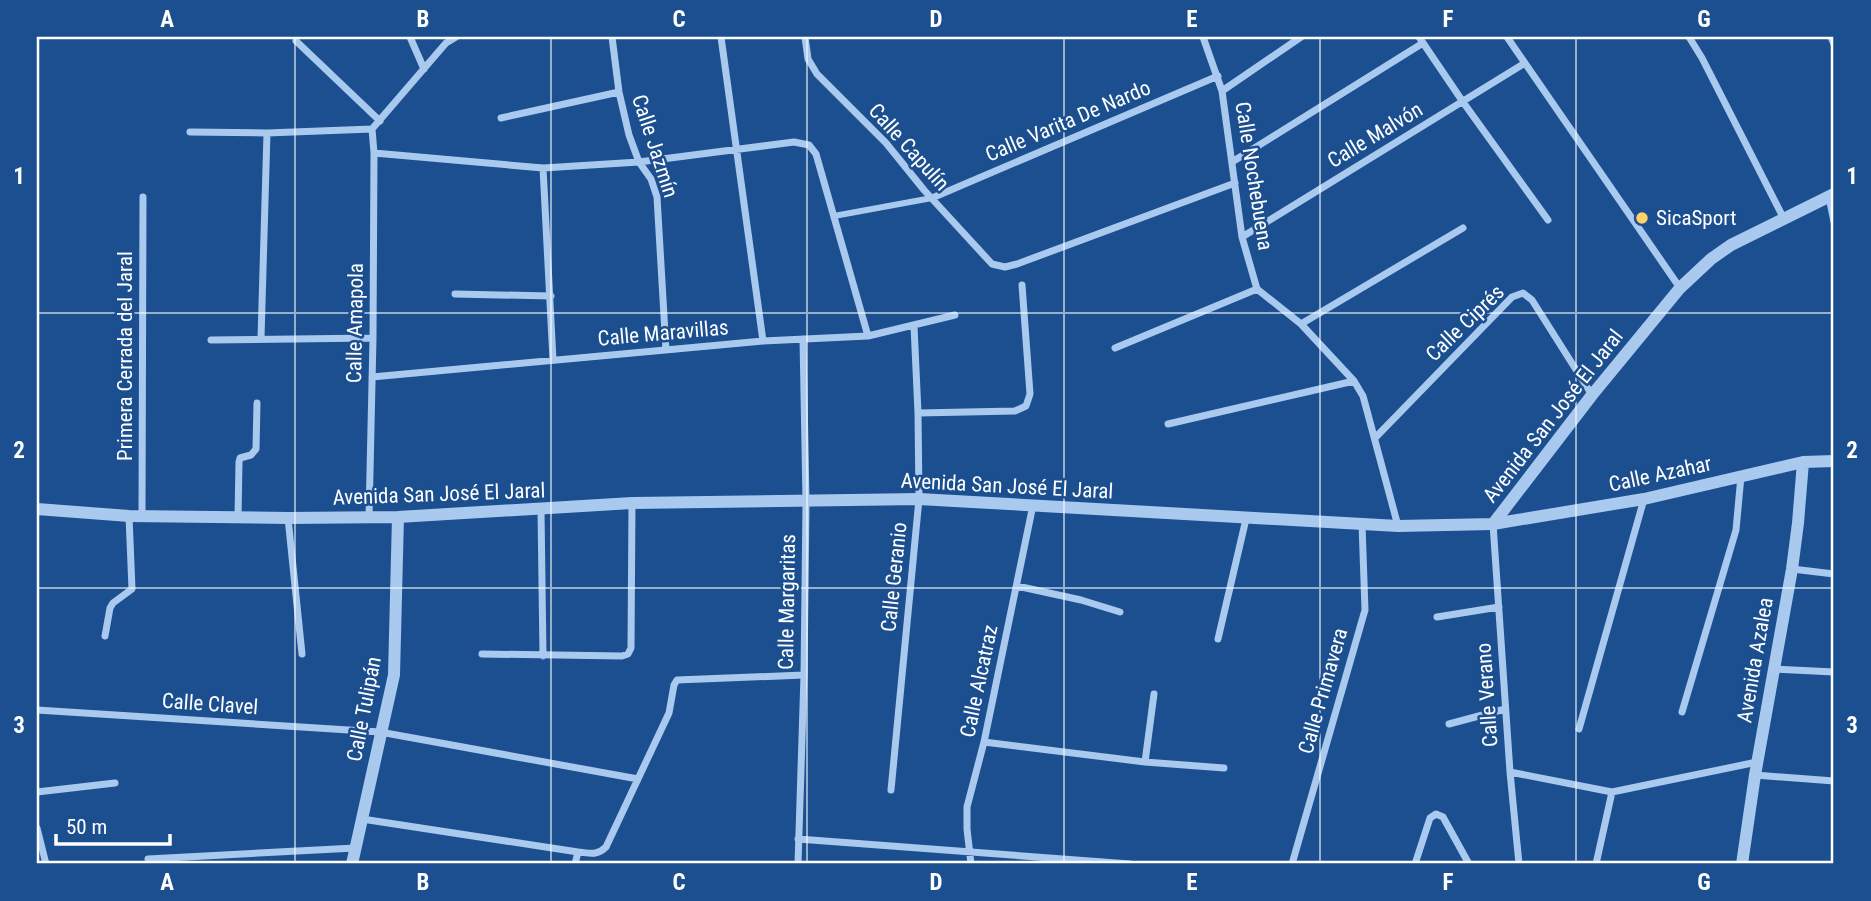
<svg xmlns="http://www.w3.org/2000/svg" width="1871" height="901" font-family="'Roboto Condensed',sans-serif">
	<rect width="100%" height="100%" fill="#1b4f8f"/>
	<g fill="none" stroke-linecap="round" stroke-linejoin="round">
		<path stroke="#a9c9ee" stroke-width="6" d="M834,216l98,-18"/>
		<path stroke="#a9c9ee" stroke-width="7" d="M410,37l14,32
			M612,37l7,55 10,43 10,27 12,17 6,18 9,153
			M721,37l42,304
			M805,37l3,22 9,15 69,69 38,47 68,74 13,3 12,-3 218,-81
			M1203,37l19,54 20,146 15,52 44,35 53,57 9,15 35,130
			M1419,37l44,65 85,118
			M1507,37l173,251
			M1689,37l13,21 82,161
			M1831,37l3,7
			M296,41l84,80
			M1222,91l79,-54
			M501,118l118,-26
			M190,132l77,1 105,-4 74,-86 10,-6
			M374,153l169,15 96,-6 155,-20 15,3 7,9 52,182
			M1232,162l191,-119
			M543,168l10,192
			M1829,197l5,25
			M932,198l286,-122
			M1242,237l283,-174
			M455,294l96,2
			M1301,324l162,-96
			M261,338l6,-205
			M211,340l162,-2
			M1115,348l142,-59
			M372,377l391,-36 105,-5 87,-21
			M918,413l97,-2 11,-5 4,-12 -8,-109
			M1168,424l186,-43
			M1375,438l137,-141 11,-4 9,7 60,95
			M541,510l2,146
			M142,516l1,-319
			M238,517l1,-55 1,-4 11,-3 5,-6 1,-46
			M369,517l4,-179 1,-185 -2,-24
			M288,518l14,136
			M1493,524l17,248 9,92
			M1792,569l42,5
			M1017,586l64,14 39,12
			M1437,617l62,-10
			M105,636l5,-28 3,-5 19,-14 -3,-73
			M1218,639l28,-120
			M482,654l140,2 6,-2 3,-6 1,-145
			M1773,669l61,3
			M37,710l343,22 258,47
			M1682,712l54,-182 5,-54
			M1449,724l56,-15
			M1579,729l65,-230
			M984,742l161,20 79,6
			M1145,762l9,-68
			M1510,772l102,20 145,-30
			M1755,775l79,6
			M891,790l28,-291 -1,-86 -4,-87
			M37,792l78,-9
			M362,819l216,33c12,1 19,4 28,-5l63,-134 5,-28 3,-5 127,-5
			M37,828l9,36
			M798,839l332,25
			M148,859l207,-11
			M575,864l3,-12
			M798,864l6,-189 2,-173 -3,-163
			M971,864l-4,-35v-22l17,-65 49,-237
			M1292,864l73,-254 -3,-86
			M1415,864l15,-46 6,-4 7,3 26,47
			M1596,864l16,-72"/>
		<path stroke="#a9c9ee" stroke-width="12" d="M37,509l92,7 159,2 110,-1 234,-14 287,-4 479,27 95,-2 151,-25 159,-37 31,-1
			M1493,524l99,-129 88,-107 31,-29 20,-14 103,-51
			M352,864l42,-189 4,-158
			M1742,864l13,-89 37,-206 6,-46 5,-61"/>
	</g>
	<path fill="none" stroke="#fff" stroke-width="2" stroke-opacity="0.55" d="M295,37v827M551,37v827M807,37v827M1064,37v827M1320,37v827M1576,37v827M37,313h1797M37,588h1797"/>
	<circle fill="#ffd166" stroke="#1b4f8f" stroke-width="2.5" cx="1642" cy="218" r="7"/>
	<g text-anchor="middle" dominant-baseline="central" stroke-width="5" stroke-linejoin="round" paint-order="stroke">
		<g font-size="21" fill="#fff" stroke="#1b4f8f">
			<text transform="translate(1068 121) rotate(-23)">Calle Varita De Nardo</text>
			<text transform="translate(1375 135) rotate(-31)">Calle Malvón</text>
			<text transform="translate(655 146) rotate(72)">Calle Jazmín</text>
			<text transform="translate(909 147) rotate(48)">Calle Capulín</text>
			<text transform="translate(1254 176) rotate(81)">Calle Nochebuena</text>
			<text transform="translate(355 323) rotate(-89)">Calle Amapola</text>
			<text transform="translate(1465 323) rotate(-44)">Calle Ciprés</text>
			<text transform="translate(663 333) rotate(-5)">Calle Maravillas</text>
			<text transform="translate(125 356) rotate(-90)">Primera Cerrada del Jaral</text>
			<text transform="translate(1553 416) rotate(-52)">Avenida San José El Jaral</text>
			<text transform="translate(1660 474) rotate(-12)">Calle Azahar</text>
			<text transform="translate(1007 486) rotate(3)">Avenida San José El Jaral</text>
			<text transform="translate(439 494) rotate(-2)">Avenida San José El Jaral</text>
			<text transform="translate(894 577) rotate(-84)">Calle Geranio</text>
			<text transform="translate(787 602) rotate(-89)">Calle Margaritas</text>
			<text transform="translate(1755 660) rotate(-80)">Avenida Azalea</text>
			<text transform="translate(979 681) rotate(-78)">Calle Alcatraz</text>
			<text transform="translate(1323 691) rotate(-74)">Calle Primavera</text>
			<text transform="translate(1487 695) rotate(-94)">Calle Verano</text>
			<text transform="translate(210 704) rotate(4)">Calle Clavel</text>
			<text transform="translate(364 709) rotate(-79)">Calle Tulipán</text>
		</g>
		<g font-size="21" fill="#fff" stroke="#1b4f8f" text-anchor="start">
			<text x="1656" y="218">SicaSport</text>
		</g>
	</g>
	<rect width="1871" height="901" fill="none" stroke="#1b4f8f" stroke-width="77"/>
	<path d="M56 834v10h114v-10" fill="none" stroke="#ffffff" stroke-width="3.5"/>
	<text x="66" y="834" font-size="21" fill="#ffffff" stroke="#1b4f8f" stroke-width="5" paint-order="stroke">50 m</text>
	<rect x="38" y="38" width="1794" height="824" fill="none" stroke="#fff" stroke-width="2.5"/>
	<g font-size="23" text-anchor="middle" font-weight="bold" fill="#fff">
		<text x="167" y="27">A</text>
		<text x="423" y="27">B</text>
		<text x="679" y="27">C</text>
		<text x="936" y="27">D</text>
		<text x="1192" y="27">E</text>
		<text x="1448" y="27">F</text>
		<text x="1704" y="27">G</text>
		<text x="19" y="184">1</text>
		<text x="1852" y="184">1</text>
		<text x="19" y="458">2</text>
		<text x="1852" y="458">2</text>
		<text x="19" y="733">3</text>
		<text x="1852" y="733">3</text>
		<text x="167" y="890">A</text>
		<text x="423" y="890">B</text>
		<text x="679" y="890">C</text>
		<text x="936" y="890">D</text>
		<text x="1192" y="890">E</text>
		<text x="1448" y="890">F</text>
		<text x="1704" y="890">G</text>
	</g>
</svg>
